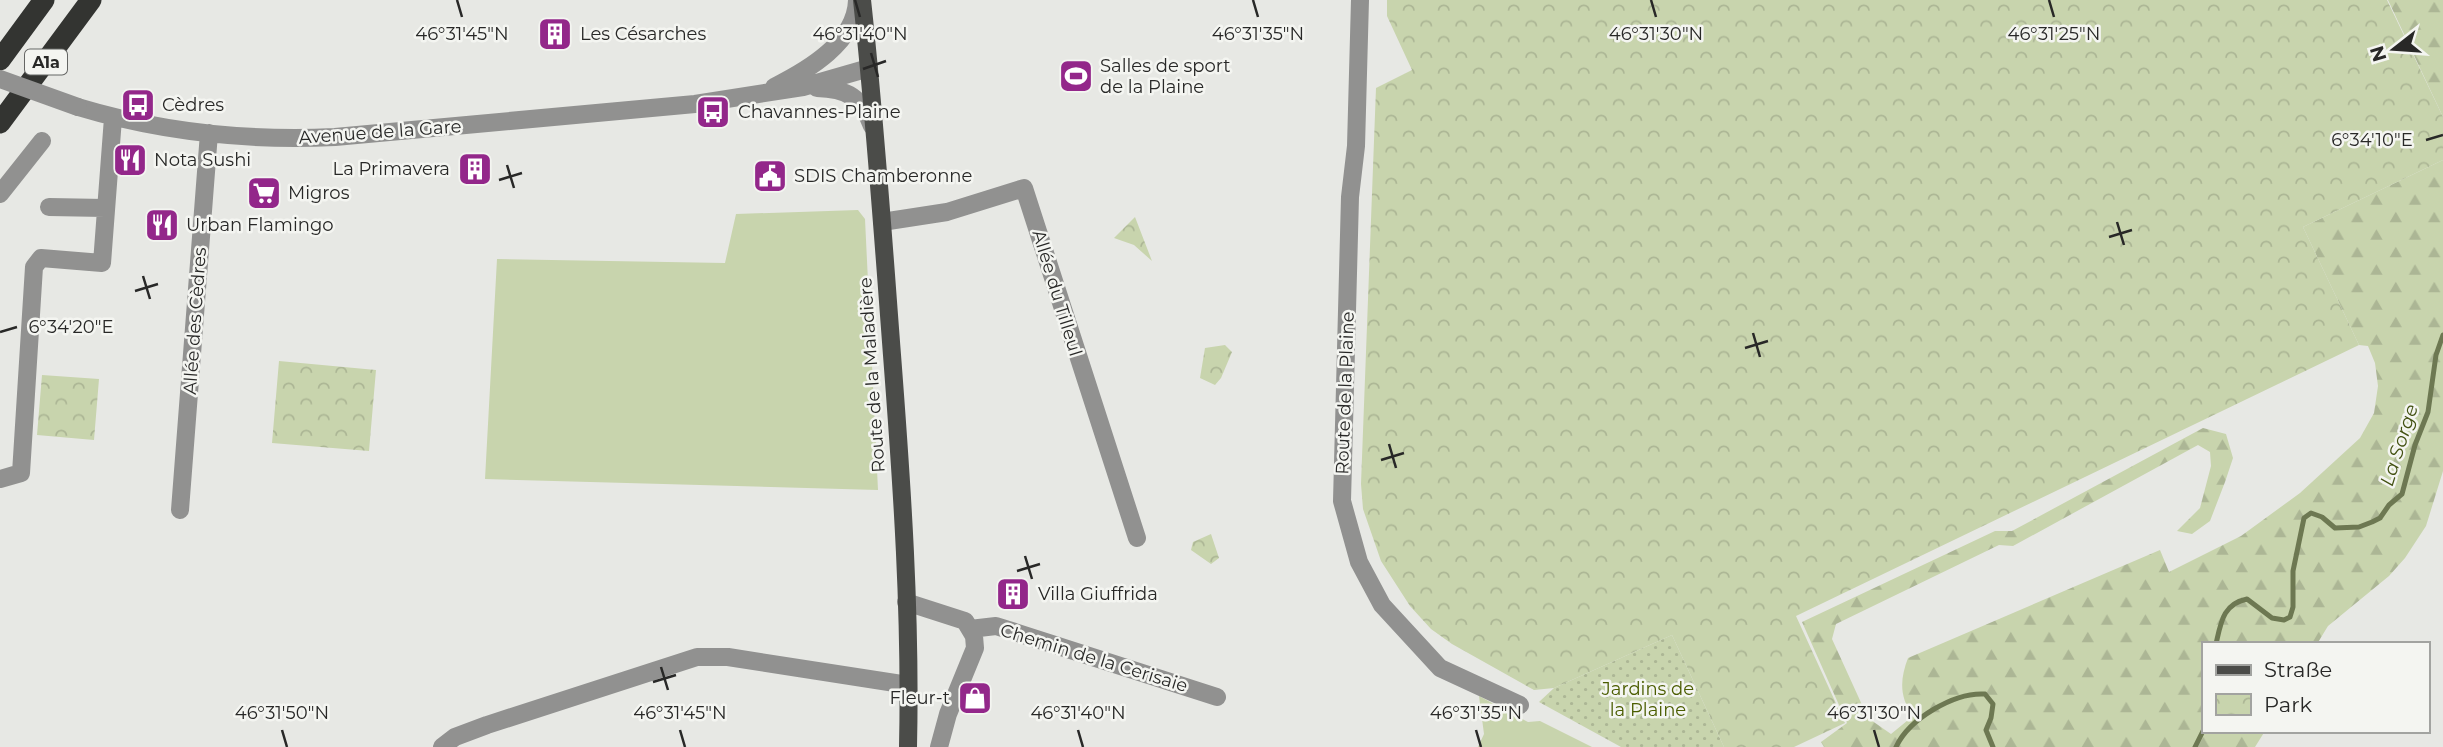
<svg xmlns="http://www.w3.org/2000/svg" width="2443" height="747" font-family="Montserrat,sans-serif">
	<defs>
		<pattern id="forest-firs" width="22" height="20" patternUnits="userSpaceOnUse" patternTransform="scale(1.75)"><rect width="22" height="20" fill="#c8d4ad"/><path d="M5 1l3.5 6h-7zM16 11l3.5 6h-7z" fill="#acb695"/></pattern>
		<pattern id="park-crowns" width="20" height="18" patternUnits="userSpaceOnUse" patternTransform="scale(1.75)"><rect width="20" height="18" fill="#c8d4ad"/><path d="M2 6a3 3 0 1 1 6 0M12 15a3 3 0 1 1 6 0" fill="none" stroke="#acb695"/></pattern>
		<pattern id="garden-dots" width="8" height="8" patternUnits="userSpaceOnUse" patternTransform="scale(1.75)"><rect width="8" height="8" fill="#c8d4ad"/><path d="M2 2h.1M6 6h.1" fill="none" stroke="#acb695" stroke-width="1.8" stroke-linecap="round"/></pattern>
	</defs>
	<rect width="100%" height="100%" fill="#e7e8e4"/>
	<path fill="#c8d4ad" d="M858,210l7,9 13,271 -393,-11 12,-220 228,4 11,-49z
		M1479,696l49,26 12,-1 52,26h-114l6,-13z"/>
	<path fill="url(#forest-firs)" d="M2388,0h55v117z
		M2443,160v311l-17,55 -21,32 -16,18 -61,50 -11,18h-114v87h62l-10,16h-431l-3,-5 26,-19 -45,-101 193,-91h17l191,-103 23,6 7,24 -8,24 -15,39 -18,13 -15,-3 23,-23 11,-42 -1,-14 -12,-7 -185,101 -14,-1 -163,79 -4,15 36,79 23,16 22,-18c-14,-19 -13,-37 -5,-58l252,-108 9,22 72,-36 59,-43 60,-55 14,-25 4,-27 -3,-23 -7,-17 -9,-1 -56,-118z"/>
	<path fill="url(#park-crowns)" d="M1387,0h1000l56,117v43l-140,67 56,118 -563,271 49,107 -51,24h-70l-52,-112 -118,53 -20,2 -82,-46 -21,-15 -21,-23 -29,-45 -18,-52 -2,-25 15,-396 36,-18 -25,-54z
		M1135,217l17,44 -18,-16 -20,-7z
		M1225,345l7,7 -11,26 -6,7 -15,-7 5,-30z
		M279,361l97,9 -7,81 -97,-8z
		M42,375l57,4 -5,61 -57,-5z
		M1211,534l8,24 -8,6 -20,-14 2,-8z"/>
	<path fill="url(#garden-dots)" d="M1672,635l52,112h-103l-82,-45 15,-14z"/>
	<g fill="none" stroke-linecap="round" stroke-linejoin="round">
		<path stroke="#6d7852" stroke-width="5" d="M2216,644c5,-22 7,-40 31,-45l25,19 12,2 6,-3 3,-10v-36l11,-53 7,-5 11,4 13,11 24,-1 13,-5 8,-4 9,-13 13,-11 13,-49 13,-33 8,-57 7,-20
			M1896,747c13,-28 58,-55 89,-53l8,10 -2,14 -5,12 7,17
			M2195,747l8,-16"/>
		<path stroke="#919190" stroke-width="18" d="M1360,0l-4,146 -6,51 -8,304 17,61 23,43 58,63 80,37
			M774,87c34,-17 82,-45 83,-87
			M817,88c31,1 44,9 55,38
			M78,107c83,25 171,34 257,30l360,-33 108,-17 66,-19
			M0,194l42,-53
			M49,207l56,1
			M882,222l65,-10 77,-24 113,350
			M0,479l21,-6 13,-206 7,-9 61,5 11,-145
			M180,510l29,-377
			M906,602l59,19 9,15 1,12 -27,66 -9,33
			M970,629l26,-3 221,71
			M442,747l13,-10 32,-12 210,-68h31l180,28"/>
		<path stroke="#4b4c49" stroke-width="18" d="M862,0c13,118 21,236 30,355 10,130 19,261 16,392"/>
		<path stroke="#333431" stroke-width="21" d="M0,60l44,-60
			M0,123l91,-123"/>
		<path stroke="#919190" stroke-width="18" d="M0,79l78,28"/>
	</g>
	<path fill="none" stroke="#282827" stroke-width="2.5" d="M457,0l5,17M855,0l5,17M1253,0l5,17M1651,0l5,17M2049,0l5,17M871,53l7,24M863,69l23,-8M2426,140l17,-5M507,165l7,23M499,180l23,-7M2117,222l7,23M2109,237l23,-7M143,276l7,23M135,291l23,-7M0,332l17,-5M1753,333l7,24M1745,348l23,-7M1389,444l7,24M1381,460l23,-7M1025,556l7,23M1017,571l23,-7M661,667l7,23M653,682l23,-7M282,730l5,17M680,730l5,17M1078,730l5,17M1476,730l5,17M1874,730l5,17"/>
	<defs>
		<g id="building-square" transform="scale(1.75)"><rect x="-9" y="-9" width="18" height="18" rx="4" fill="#93278a" stroke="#f4f5f1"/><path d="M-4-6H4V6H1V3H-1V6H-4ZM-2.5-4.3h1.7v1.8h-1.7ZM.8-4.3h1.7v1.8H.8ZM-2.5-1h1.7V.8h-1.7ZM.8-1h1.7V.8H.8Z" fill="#fff"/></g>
		<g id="stadium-square" transform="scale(1.75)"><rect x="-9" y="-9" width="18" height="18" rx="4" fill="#93278a" stroke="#f4f5f1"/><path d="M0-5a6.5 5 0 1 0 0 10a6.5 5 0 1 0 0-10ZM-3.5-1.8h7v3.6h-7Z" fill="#fff"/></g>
		<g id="bus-square" transform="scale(1.75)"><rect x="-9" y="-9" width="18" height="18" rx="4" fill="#93278a" stroke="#f4f5f1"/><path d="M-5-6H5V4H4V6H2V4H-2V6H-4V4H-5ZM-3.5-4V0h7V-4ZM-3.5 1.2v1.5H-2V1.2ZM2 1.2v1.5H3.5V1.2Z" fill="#fff"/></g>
		<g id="restaurant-square" transform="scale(1.75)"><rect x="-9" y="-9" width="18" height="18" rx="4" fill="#93278a" stroke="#f4f5f1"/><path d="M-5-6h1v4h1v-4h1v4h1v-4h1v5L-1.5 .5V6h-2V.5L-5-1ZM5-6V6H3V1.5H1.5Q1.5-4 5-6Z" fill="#fff"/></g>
		<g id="civic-square" transform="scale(1.75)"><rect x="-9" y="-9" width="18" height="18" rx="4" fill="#93278a" stroke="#f4f5f1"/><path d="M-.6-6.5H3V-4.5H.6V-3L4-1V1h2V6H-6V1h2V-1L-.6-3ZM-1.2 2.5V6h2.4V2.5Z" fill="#fff"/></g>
		<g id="supermarket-square" transform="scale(1.75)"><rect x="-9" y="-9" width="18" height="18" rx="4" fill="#93278a" stroke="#f4f5f1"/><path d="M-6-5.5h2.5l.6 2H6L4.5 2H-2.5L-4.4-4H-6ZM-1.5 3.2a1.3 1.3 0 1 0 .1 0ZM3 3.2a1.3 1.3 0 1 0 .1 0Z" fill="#fff"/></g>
		<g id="shop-square" transform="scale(1.75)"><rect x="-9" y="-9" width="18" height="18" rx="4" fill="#93278a" stroke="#f4f5f1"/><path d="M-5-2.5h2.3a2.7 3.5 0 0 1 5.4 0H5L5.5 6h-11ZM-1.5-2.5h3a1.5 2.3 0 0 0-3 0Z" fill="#fff"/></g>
	</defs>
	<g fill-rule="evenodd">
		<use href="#building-square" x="555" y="34"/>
		<use href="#stadium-square" x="1076" y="76"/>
		<use href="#bus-square" x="138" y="105"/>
		<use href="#bus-square" x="713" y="112"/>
		<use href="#restaurant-square" x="130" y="160"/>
		<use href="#building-square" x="475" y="169"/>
		<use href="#civic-square" x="770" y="176"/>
		<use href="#supermarket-square" x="264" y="193"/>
		<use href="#restaurant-square" x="162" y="225"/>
		<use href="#building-square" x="1013" y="594"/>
		<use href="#shop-square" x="975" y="698"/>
	</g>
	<g text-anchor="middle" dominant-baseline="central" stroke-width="5" stroke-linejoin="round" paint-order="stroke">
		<rect fill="#f4f5f1" stroke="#656664" stroke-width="2" x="25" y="49.5" width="42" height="25" rx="5"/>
		<g font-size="16" font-weight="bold" fill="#282827">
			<text x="46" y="62">A1a</text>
		</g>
		<g font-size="18" fill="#282827" stroke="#f4f5f1" text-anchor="start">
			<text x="580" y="34">Les Césarches</text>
			<text x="1100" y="66">Salles de sport<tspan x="1100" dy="21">de la Plaine</tspan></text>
			<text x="162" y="105">Cèdres</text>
			<text x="738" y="112">Chavannes-Plaine</text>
			<text x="154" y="160">Nota Sushi</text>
			<text x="450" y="169" text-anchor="end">La Primavera</text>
			<text x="794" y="176">SDIS Chamberonne</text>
			<text x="288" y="193">Migros</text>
			<text x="186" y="225">Urban Flamingo</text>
			<text x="1038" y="594">Villa Giuffrida</text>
			<text x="950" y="698" text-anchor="end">Fleur-t</text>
		</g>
		<g font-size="18" fill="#282827" stroke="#f4f5f1">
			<text transform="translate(380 132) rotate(-4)">Avenue de la Gare</text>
			<text transform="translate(1057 293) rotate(73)">Allée du Tilleul</text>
			<text transform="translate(195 321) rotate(-86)">Allée des Cèdres</text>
			<text transform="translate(872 375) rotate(-94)">Route de la Maladière</text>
			<text transform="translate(1345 393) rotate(-88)">Route de la Plaine</text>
			<text transform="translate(1094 658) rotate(17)">Chemin de la Cerisaie</text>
		</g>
		<g font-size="18" fill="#4b5d00" stroke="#f4f5f1">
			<text x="1648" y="689">Jardins de<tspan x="1648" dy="21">la Plaine</tspan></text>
		</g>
		<g font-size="19" font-style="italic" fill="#425111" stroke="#f4f5f1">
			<text transform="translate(2399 445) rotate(-72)">La Sorge</text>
		</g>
	</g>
	<g font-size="18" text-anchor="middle" fill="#282827" stroke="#f4f5f1" stroke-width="5" stroke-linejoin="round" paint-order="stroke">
		<text x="860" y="40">46°31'40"N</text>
		<text x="1258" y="40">46°31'35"N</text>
		<text x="1656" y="40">46°31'30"N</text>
		<text x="462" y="40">46°31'45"N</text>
		<text x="2054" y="40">46°31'25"N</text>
		<text x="2372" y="146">6°34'10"E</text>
		<text x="71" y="333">6°34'20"E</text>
		<text x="282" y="719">46°31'50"N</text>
		<text x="680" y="719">46°31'45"N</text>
		<text x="1078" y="719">46°31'40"N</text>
		<text x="1476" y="719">46°31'35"N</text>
		<text x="1874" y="719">46°31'30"N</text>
	</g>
	<rect x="2202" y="642" width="228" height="91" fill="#f4f5f1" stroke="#a2a3a0" stroke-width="2"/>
	<rect x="2216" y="665" width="35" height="10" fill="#4b4c49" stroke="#a2a3a0" stroke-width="2"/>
	<text x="2264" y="677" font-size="21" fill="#282827">Straße</text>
	<rect x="2216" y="694" width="35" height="21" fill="url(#park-crowns)" stroke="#a2a3a0" stroke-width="2"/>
	<text x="2264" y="712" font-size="21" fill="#282827">Park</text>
	<g transform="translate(2394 49) rotate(253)" stroke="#f4f5f1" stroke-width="5" paint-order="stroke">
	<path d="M0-5L12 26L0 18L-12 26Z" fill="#282827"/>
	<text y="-10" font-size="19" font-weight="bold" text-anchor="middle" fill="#282827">N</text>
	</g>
</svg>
